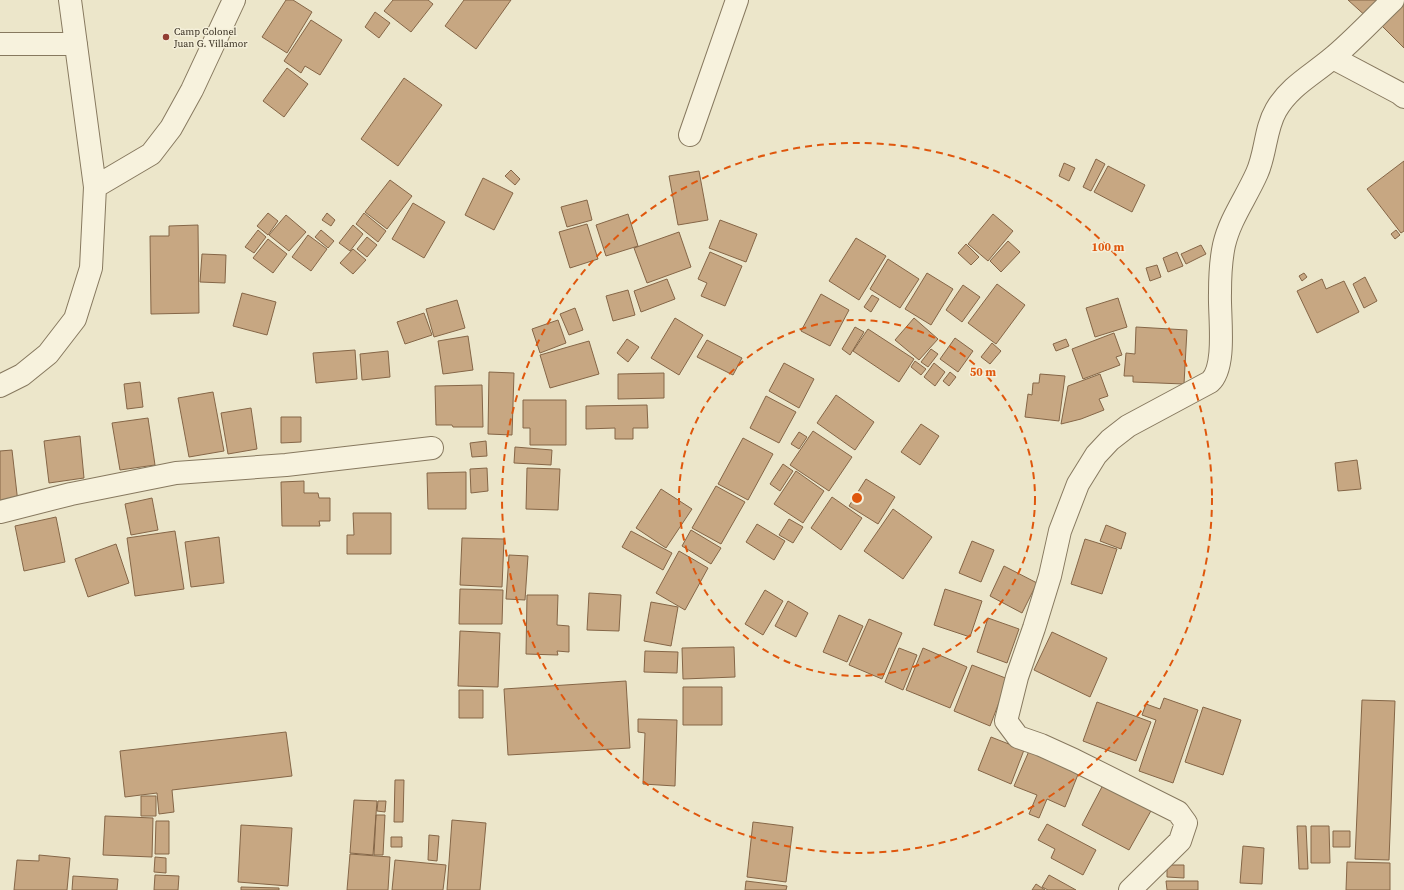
<svg xmlns="http://www.w3.org/2000/svg" width="1404" height="890" font-family="'Source Serif 4',serif">
	<rect width="100%" height="100%" fill="#ece6ca"/>
	<path fill="#c7a782" stroke="#856647" d="M286,0h7l19,12 -25,41 -25,-16z
		M393,0h35l5,4 -22,28 -27,-21z
		M464,0h47l-35,49 -31,-23z
		M1348,0h38l-17,19z
		M1404,3v45l-22,-22z
		M375,12l15,11 -11,15 -14,-11z
		M311,20l31,20 -22,35 -15,-9 -4,7 -17,-12z
		M287,68l21,16 -24,33 -21,-16z
		M404,78l38,27 -44,61 -37,-27z
		M1096,159l9,5 -14,27 -8,-4z
		M1404,161v70l-3,2 -34,-44z
		M1064,163l11,5 -6,13 -10,-5z
		M1108,166l37,19 -13,27 -38,-20z
		M511,170l9,9 -5,6 -10,-9z
		M699,171l9,49 -30,5 -9,-49z
		M483,178l30,15 -19,37 -29,-15z
		M390,180l22,16 -25,33 -22,-17z
		M587,200l5,20 -25,7 -6,-20z
		M413,203l32,19 -21,36 -32,-19z
		M268,213l10,8 -10,14 -11,-9z
		M327,213l8,7 -4,6 -9,-6z
		M364,213l22,18 -8,11 -22,-18z
		M628,214l10,32 -32,10 -10,-31z
		M993,214l20,17 -25,30 -20,-17z
		M286,215l20,17 -17,19 -20,-16z
		M720,220l37,14 -11,28 -37,-14z
		M587,224l11,35 -28,9 -11,-36z
		M198,225l1,88 -48,1 -1,-78h19v-10z
		M353,225l10,9 -13,17 -11,-8z
		M258,230l8,7 -12,16 -9,-6z
		M321,230l13,11 -6,7 -13,-11z
		M1396,230l4,5 -5,4 -4,-5z
		M679,232l12,35 -44,16 -13,-35z
		M308,235l19,14 -16,22 -19,-14z
		M367,237l10,8 -10,12 -10,-8z
		M856,238l30,18 -27,44 -30,-19z
		M268,239l19,15 -14,19 -20,-15z
		M1008,241l12,11 -19,20 -11,-11z
		M966,244l13,13 -8,8 -13,-12z
		M1201,245l5,9 -20,10 -5,-10z
		M353,249l13,11 -13,14 -13,-11z
		M710,252l32,14 -17,40 -24,-10 6,-13 -9,-4z
		M1177,252l6,14 -15,6 -5,-14z
		M202,254l24,1 -1,28 -25,-1z
		M888,259l31,20 -19,29 -30,-19z
		M1157,265l4,12 -11,4 -4,-13z
		M927,273l26,16 -22,36 -26,-16z
		M1304,273l3,4 -5,4 -3,-5z
		M1365,277l12,24 -13,7 -11,-24z
		M667,279l8,20 -34,13 -7,-21z
		M1322,279l4,10 18,-8 15,31 -42,21 -20,-42z
		M997,284l28,21 -29,39 -28,-21z
		M963,285l17,12 -18,25 -16,-12z
		M628,290l7,25 -22,6 -7,-25z
		M242,293l34,9 -9,33 -34,-9z
		M821,294l28,16 -19,36 -29,-15z
		M872,295l7,4 -8,13 -7,-5z
		M1118,298l9,29 -32,10 -9,-29z
		M457,300l8,28 -31,9 -8,-28z
		M575,308l8,22 -14,5 -9,-21z
		M424,313l8,22 -27,9 -8,-22z
		M675,318l28,17 -24,40 -28,-17z
		M914,318l24,21 -19,21 -24,-20z
		M558,320l8,23 -26,10 -8,-24z
		M855,327l9,5 -14,23 -8,-6z
		M1136,327l51,3 -3,54 -51,-2v-6h-9l2,-23 9,1z
		M868,329l46,30 -15,23 -46,-31z
		M1114,333l8,22 -6,2 4,8 -37,14 -11,-30z
		M468,336l5,34 -30,4 -5,-33z
		M955,338l18,13 -15,21 -18,-13z
		M627,339l12,8 -11,15 -11,-9z
		M1066,339l3,7 -13,5 -3,-7z
		M707,340l35,18 -9,17 -36,-18z
		M589,341l10,33 -49,14 -10,-33z
		M992,343l9,8 -11,13 -9,-7z
		M931,349l7,5 -10,13 -7,-5z
		M355,350l2,29 -41,4 -3,-30z
		M388,351l2,26 -28,3 -2,-26z
		M915,361l11,8 -5,6 -10,-8z
		M784,363l30,16 -15,29 -30,-17z
		M934,363l11,9 -10,14 -11,-9z
		M489,372l25,1 -2,62 -24,-1z
		M950,372l6,5 -7,9 -6,-5z
		M664,373v25l-46,1v-25z
		M1040,374l25,2 -6,45 -34,-4 3,-23 4,1 1,-12h6z
		M1100,374l8,22 -9,3 5,11 -23,9 -20,5 7,-38z
		M140,382l3,25 -16,2 -3,-25z
		M482,385l1,42h-30l-1,-2h-16l-1,-39z
		M213,392l11,59 -35,6 -11,-59z
		M836,395l38,27 -19,28 -38,-27z
		M766,396l30,16 -17,31 -29,-15z
		M523,400h43v45h-36v-17h-7z
		M647,405l1,23h-15v11h-18v-11l-29,1v-23z
		M251,408l6,41 -29,5 -7,-41z
		M281,417h20v25l-20,1z
		M148,418l7,47 -35,5 -8,-47z
		M921,424l18,12 -19,29 -19,-13z
		M813,431l39,26 -23,34 -39,-26z
		M799,432l8,5 -8,12 -8,-5z
		M80,436l4,42 -35,5 -5,-42z
		M743,438l30,16 -25,46 -30,-16z
		M486,441l1,15 -15,1 -2,-14z
		M515,447l37,3 -1,15 -37,-2z
		M12,450l6,53 -18,1v-53z
		M1357,460l4,29 -23,2 -3,-28z
		M783,464l10,7 -13,20 -10,-7z
		M487,468l1,23 -17,2 -1,-24z
		M527,468l33,1 -2,41 -32,-1z
		M796,471l28,20 -21,32 -29,-19z
		M466,472v37h-38l-1,-36z
		M866,479l29,18 -17,27 -29,-18z
		M304,481v12h14l1,5h11v23h-11l1,5h-38l-1,-44z
		M716,486l29,16 -24,42 -29,-16z
		M661,489l31,20 -26,39 -30,-20z
		M832,497l30,21 -21,32 -30,-22z
		M152,498l6,32 -27,5 -6,-31z
		M893,509l39,28 -29,42 -39,-28z
		M353,513h38v41h-44v-19h7z
		M56,517l9,45 -41,9 -9,-45z
		M789,519l14,8 -10,16 -14,-8z
		M757,524l28,17 -11,19 -28,-18z
		M1106,525l20,8 -5,16 -21,-8z
		M691,530l30,18 -10,16 -29,-18z
		M175,531l9,58 -49,7 -8,-58z
		M631,531l41,22 -9,17 -41,-23z
		M219,537l5,46 -33,4 -6,-45z
		M462,538l42,1 -2,48 -42,-2z
		M1085,539l32,10 -15,45 -31,-10z
		M972,541l22,9 -13,32 -22,-9z
		M116,544l13,39 -41,14 -13,-38z
		M679,551l29,17 -23,42 -29,-17z
		M509,555l19,1 -3,44 -19,-1z
		M1004,566l33,17 -15,30 -32,-17z
		M460,589l43,1 -1,34h-43z
		M945,589l37,12 -12,36 -36,-12z
		M765,590l18,11 -20,34 -18,-11z
		M589,593l32,2 -2,36 -32,-1z
		M527,595h31l-1,30 12,1v26l-12,-1 1,4 -32,-1z
		M788,601l20,12 -12,24 -21,-11z
		M651,602l27,5 -7,39 -27,-5z
		M839,615l24,11 -16,36 -24,-10z
		M988,618l31,11 -12,34 -30,-11z
		M869,619l33,14 -20,46 -33,-14z
		M460,631l40,2 -2,54 -40,-1z
		M1052,632l55,26 -17,39 -56,-27z
		M734,647l1,30 -52,2 -1,-31z
		M899,648l18,7 -14,35 -18,-8z
		M923,648l44,19 -17,41 -44,-18z
		M645,651l33,1 -1,21 -33,-1z
		M972,665l36,14 -18,47 -36,-15z
		M626,681l4,67 -122,7 -4,-66z
		M683,687h39v38h-39z
		M459,690h24v28h-24z
		M1164,698l34,12 -25,73 -34,-12 17,-51 -14,-5 4,-11 14,5z
		M1362,700l33,1 -6,159 -34,-1z
		M1097,702l54,20 -15,39 -53,-20z
		M1203,707l38,13 -18,55 -38,-13z
		M638,719l39,1 -2,66 -32,-2 2,-51 -7,-1z
		M286,732l6,44 -120,14 2,22 -15,2 -2,-21 -32,4 -5,-46z
		M991,737l33,13 -13,34 -33,-14z
		M1029,751l50,21 -14,35 -18,-8 -8,19 -10,-4 8,-19 -23,-9z
		M395,780h9l-1,42h-9z
		M1104,783l48,26 -23,41 -47,-25z
		M141,796h15v20h-15z
		M354,800l23,1 -4,54 -23,-2z
		M378,801h8l-1,11 -8,-1z
		M376,815h9l-2,40h-9z
		M105,816l48,2 -1,39 -49,-2z
		M452,820l34,3 -6,67h-33z
		M156,821h13v33h-14z
		M753,822l40,5 -7,55 -39,-5z
		M1047,824l49,26 -13,25 -32,-17 4,-9 -17,-9z
		M241,825l51,3 -4,58 -50,-4z
		M1297,826h9l2,43h-9z
		M1311,826h18l1,37h-19z
		M1333,831h17v16h-17z
		M429,835l10,1 -2,25 -9,-1z
		M391,837h11v10h-11z
		M1243,846l21,2 -2,36 -22,-1z
		M350,854l40,3 -2,33h-41z
		M39,855l31,3 -3,32h-53l3,-30 22,1z
		M155,857l11,1v15l-12,-1z
		M395,860l51,5 -3,25h-51z
		M1347,862l43,1v27h-44z
		M1167,865h17v13l-17,-1z
		M155,875l24,1 -1,14h-24z
		M1049,875l27,15h-28l-6,-3z
		M73,876l45,3 -1,11h-45z
		M746,881l41,5 -1,4h-41z
		M1166,881h32v9h-31z
		M1036,884l9,6h-13z
		M241,887l38,1v2h-38z"/>
	<g fill="none" stroke-linecap="round" stroke-linejoin="round">
		<g stroke="#87795f" stroke-width="24">
			<path id="minor" d="M0,44h76
				M1333,58l66,35 5,4
				M690,135l47,-135
				M95,187l56,-33 20,-26 21,-38 42,-90
				M0,386l22,-11 26,-21 27,-35 16,-51 4,-81 -25,-187
				M0,512l71,-18 105,-21 110,-8 146,-17
				M1130,890l50,-49 6,-18 -8,-11 -104,-52 -33,-15 -23,-8 -12,-16 11,-44 17,-49 16,-52 10,-45 18,-47 18,-29 14,-15 18,-14 82,-44c17,-15 9,-67 10,-89 0,-15 1,-34 4,-48 6,-26 22,-47 33,-72 9,-20 8,-44 19,-63 13,-23 36,-35 55,-51 22,-18 42,-40 62,-59"/>
		</g>
		<use href="#minor" stroke="#f7f2dd" stroke-width="22"/>
	</g>
	<g fill="none" stroke="#df570d" stroke-width="2" stroke-dasharray="7 5">
		<circle cx="857" cy="498" r="178"/>
		<circle cx="857" cy="498" r="355"/>
	</g>
	<circle fill="#923e33" stroke="#f4efd9" stroke-width="1.5" cx="166" cy="37" r="4"/>
	<g text-anchor="middle" dominant-baseline="central" stroke-width="3" stroke-linejoin="round" paint-order="stroke">
		<g font-size="10" fill="#393022" stroke="#f4efd9" text-anchor="start">
			<text x="174" y="31">Camp Colonel<tspan x="174" dy="12">Juan G. Villamor</tspan></text>
		</g>
	</g>
	<circle cx="857" cy="498" r="6" fill="#df570d" stroke="#f4efd9" stroke-width="2"/>
	<g font-size="12" text-anchor="middle" font-weight="bold" fill="#df570d" stroke="#f4efd9" stroke-width="3" stroke-linejoin="round" paint-order="stroke">
		<text x="1108" y="251">100 m</text>
		<text x="983" y="376">50 m</text>
	</g>
</svg>
